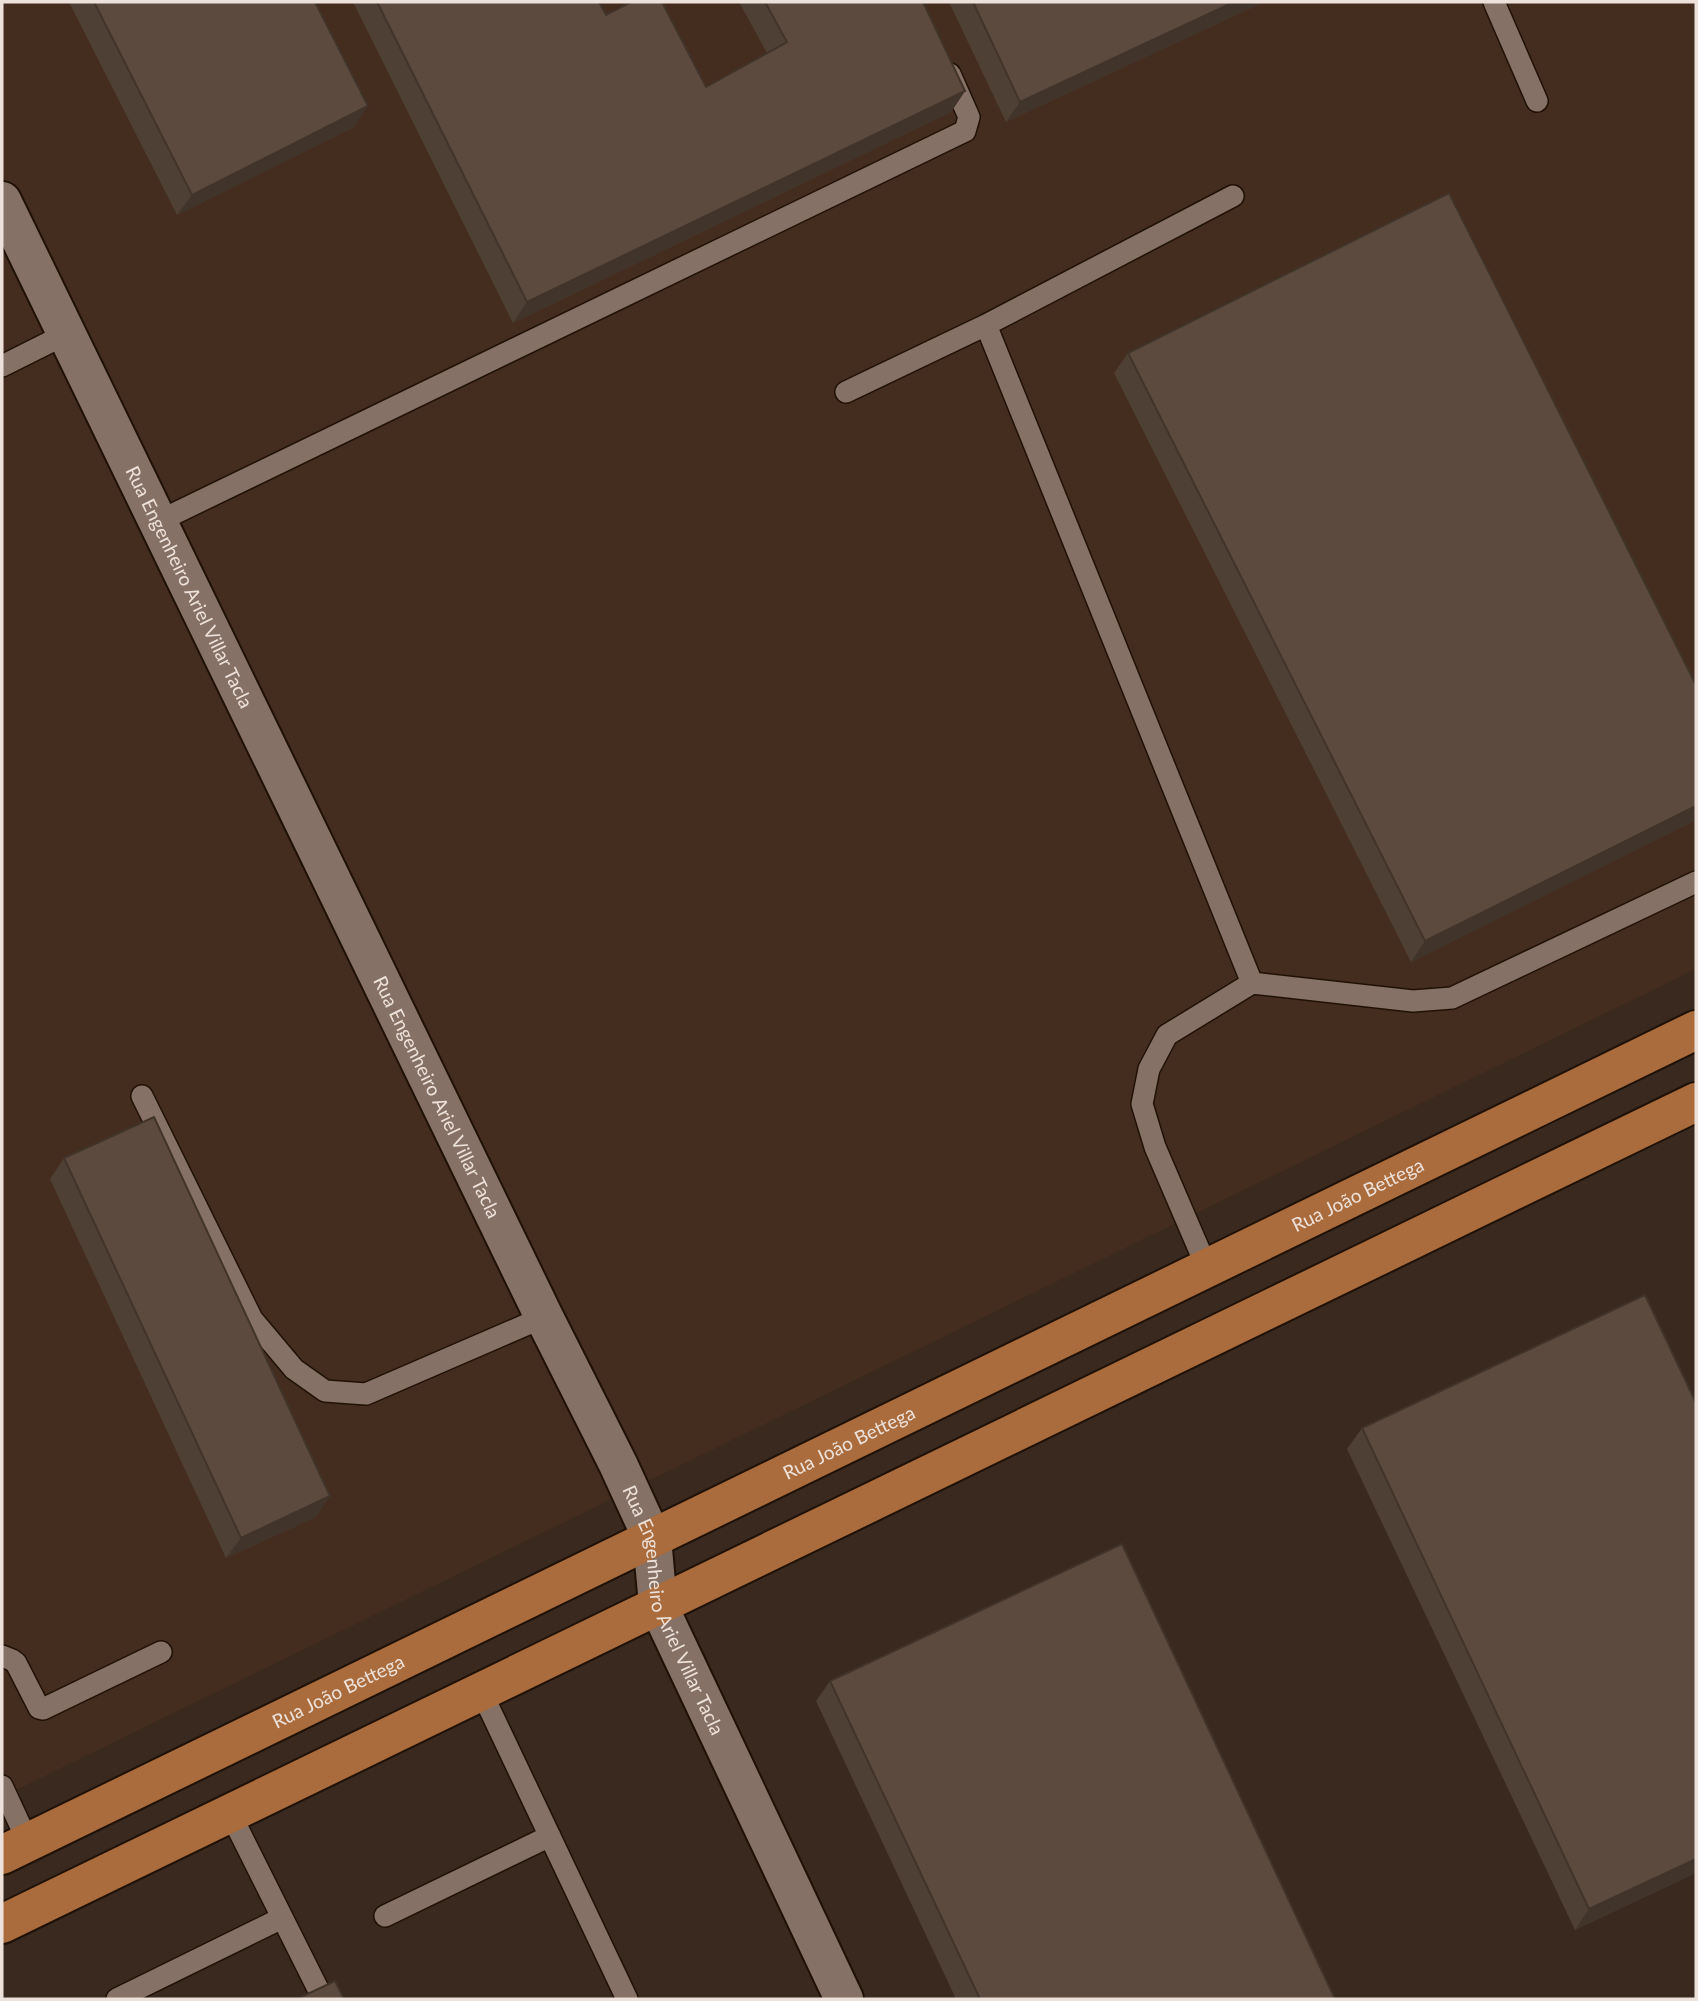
<svg xmlns="http://www.w3.org/2000/svg" width="1698" height="2001" viewBox="0 0 1698 2001" font-family="Lato,sans-serif">
<style>
.built{fill:#442d1f}
.lines{fill:none;stroke-linecap:round;stroke-linejoin:round}
.service-casing{stroke:#201107;stroke-width:24}
.minor-casing{stroke:#201107;stroke-width:42}
.primary-casing{stroke:#201107;stroke-width:42}
.service{stroke:#857165;stroke-width:21}
.minor{stroke:#857165;stroke-width:38}
.primary{stroke:#aa6c3d;stroke-width:38}
.wall{fill:#4f4035}
.shaded-wall{fill:#40342b}
.building{fill:#5c4a3e;stroke:#40342b;stroke-width:2}
.labels{text-anchor:middle;stroke-width:6;stroke-linejoin:round;paint-order:stroke}
.street-label{font-size:19px;fill:#ede2db;stroke:#1b130f}
</style>
<rect width="100%" height="100%" fill="#39291e"/>
<path class="built" d="M2 2H1696V969L2 1797Z"/>
<g class="lines">
<g class="service-casing">
<path id="service" d="M1494 2 1537 101
M986 325 1233 196
M2 366 66 334
M846 392 986 325 1252 983 1167 1035 1149 1069 1142 1104 1155 1147 1207 1268
M157 522 965 131 969 117 950 74
M1252 983 1413 1001 1452 998 1696 882
M142 1096 252 1319 294 1369 325 1391 366 1394 544 1317
M2 1656 12 1660 16 1663 39 1708 43 1709 161 1652
M481 1691 627 1999
M2 1786 28 1842
M230 1813 323 1999
M385 1916 550 1836
M117 1999 282 1918"/>
</g>
<g class="minor-casing">
<g id="minor">
<path id="s1" d="M2 201 544 1317 618 1464 652 1538 658 1605 844 1999"/>
</g>
</g>
<g class="primary-casing">
<g id="primary">
<path id="s2" d="M2 1855 1696 1030"/>
<path d="M2 1924 1696 1102"/>
</g>
</g>
<use href="#service" class="service"/>
<use href="#minor" class="minor"/>
<use href="#primary" class="primary"/>
</g>
<path class="wall" d="M69 2H315L354 127 177 215Z
M353 2H599L606 15 706 87 767 53 739 2H923L965 91 951 112 513 323Z
M949 2H1264L1006 122Z
M1128 353 1696 685V820L1411 962 1114 373Z
M64 1158 316 1517 226 1558 50 1179Z
M1696 1403V1873L1575 1930 1347 1449 1362 1428Z
M830 1681 1335 1999H956L816 1701Z"/>
<path class="shaded-wall" d="M1234 2H1264L1006 122 1020 102Z
M965 91 951 112 513 323 527 302Z
M368 106 354 127 177 215 192 195Z
M1696 806V820L1411 962 1425 941Z
M330 1496 316 1517 226 1558 241 1538Z
M1696 1859V1873L1575 1930 1589 1909Z"/>
<path class="building" d="M94 2H315L368 106 192 195Z
M377 2H599L606 15 631 2H662L706 87 787 42 765 2H923L965 91 527 302Z
M973 2H1234L1020 102Z
M1449 193 1696 685V806L1425 941 1128 353Z
M154 1117 330 1496 241 1538 64 1158Z
M1645 1295 1696 1403V1859L1589 1909 1362 1428Z
M1122 1544 1335 1999H980L830 1681Z
M335 1981 344 1999H297Z"/>
<g class="labels">
<g class="street-label">
<text dy="7" stroke="none"><textPath href="#s1" startOffset="429">Rua Engenheiro Ariel Villar Tacla</textPath></text>
<text dy="7" stroke="none"><textPath href="#s1" startOffset="996">Rua Engenheiro Ariel Villar Tacla</textPath></text>
<text dy="7" stroke="none"><textPath href="#s2" startOffset="1508">Rua João Bettega</textPath></text>
<text dy="7" stroke="none"><textPath href="#s2" startOffset="942">Rua João Bettega</textPath></text>
<text dy="7" stroke="none"><textPath href="#s1" startOffset="1563">Rua Engenheiro Ariel Villar Tacla</textPath></text>
<text dy="7" stroke="none"><textPath href="#s2" startOffset="374">Rua João Bettega</textPath></text>
</g>
</g>
<rect width="1698" height="2001" fill="none" stroke="#ede2db" stroke-width="7"/>
</svg>
